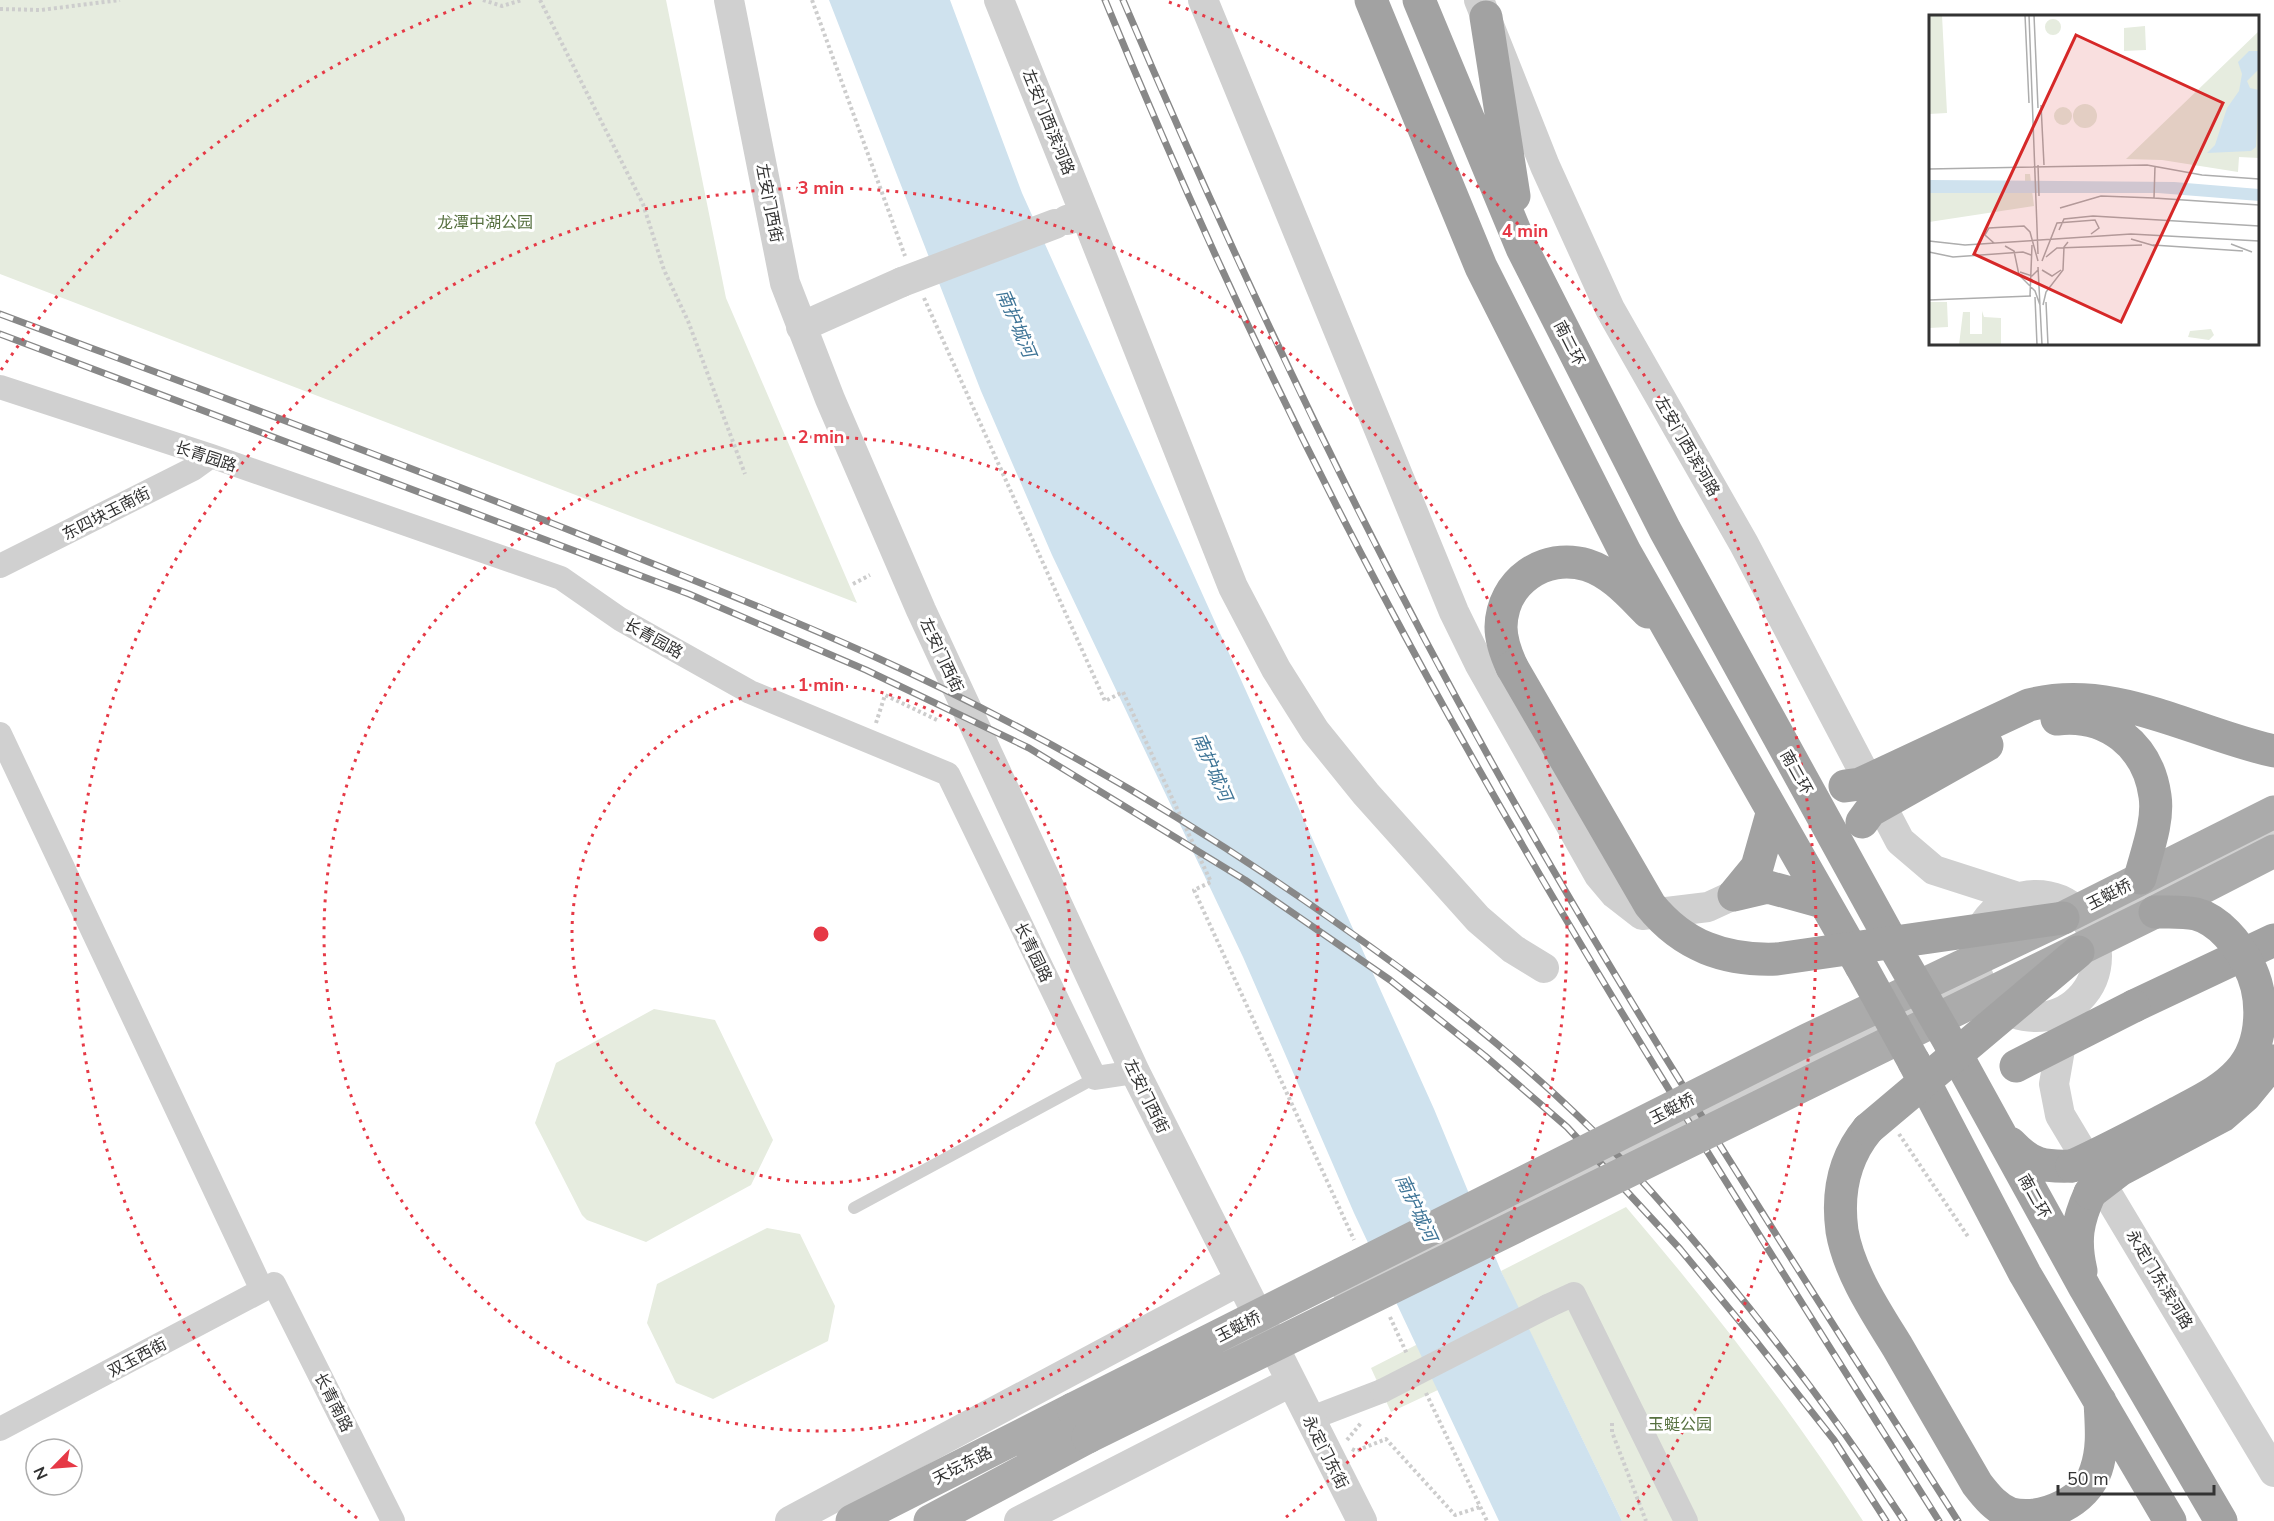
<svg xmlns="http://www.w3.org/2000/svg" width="2274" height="1521" viewBox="0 0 2274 1521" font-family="'Nunito Sans','Noto Sans SC',sans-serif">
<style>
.green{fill:#e6ecdf}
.water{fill:#cfe2ee}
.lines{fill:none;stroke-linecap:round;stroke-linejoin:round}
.path{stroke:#cdcdcd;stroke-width:4;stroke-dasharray:3 3;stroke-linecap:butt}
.service{stroke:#d0d0d0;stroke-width:12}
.minor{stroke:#d0d0d0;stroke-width:24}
.tertiary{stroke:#d0d0d0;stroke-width:30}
.primary{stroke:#ababab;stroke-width:33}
.trunk{stroke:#a2a2a2;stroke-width:33}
.rail-casing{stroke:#888;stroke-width:7}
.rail{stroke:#fff;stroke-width:4.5;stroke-dasharray:14;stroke-linecap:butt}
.minor-bridge{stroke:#d0d0d0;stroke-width:24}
.tertiary-bridge{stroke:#d0d0d0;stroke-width:30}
.primary-bridge{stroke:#ababab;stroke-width:33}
.trunk-bridge{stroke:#a2a2a2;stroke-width:33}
.ring{fill:none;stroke:#e63946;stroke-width:3;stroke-dasharray:3 6}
.labels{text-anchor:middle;stroke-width:6;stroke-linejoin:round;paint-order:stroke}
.street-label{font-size:16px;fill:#333;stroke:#fff}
.park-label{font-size:16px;fill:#56703f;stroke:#fff}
.water-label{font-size:18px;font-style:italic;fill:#3f7597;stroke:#fff}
.inset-road{fill:none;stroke:#adadad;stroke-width:1.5}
.view{fill:#d62828;fill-opacity:0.15;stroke:#d62828;stroke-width:3}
.inset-edge{fill:none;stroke:#333;stroke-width:3}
.centre{fill:#e63946;stroke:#fff;stroke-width:3}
.ring-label{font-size:18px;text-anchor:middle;font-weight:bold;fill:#e63946;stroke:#fff;stroke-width:6;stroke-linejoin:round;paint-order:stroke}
</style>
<rect width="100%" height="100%" fill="#fff"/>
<path class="green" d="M0 0H666L726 298 857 603 0 274Z
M654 1009 715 1020 773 1140 751 1185 646 1242 587 1220 582 1215 535 1123 556 1063Z
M1626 1207C1712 1307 1791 1410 1863 1521H1622L1536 1344 1391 1412 1371 1368 1512 1296 1501 1271Z
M767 1228 800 1234 835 1306 828 1341 713 1399 676 1383 647 1323 657 1284Z"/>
<path class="water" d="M829 0H950L1022 193 1434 1109 1501 1271 1622 1521H1499L1354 1213 1243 957 1052 555 981 391Z"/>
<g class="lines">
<path class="path" d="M483 0 502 6 522 0
M540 0 643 204 664 270 688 321 745 474
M812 0 905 256
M0 9 41 10 120 0
M924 298 1105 701 1123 692 1211 882 1194 890 1354 1240
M853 584 870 575
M876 723 885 695 937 720
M1899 1134 1969 1238
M1390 1317 1407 1354
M1426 1393 1487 1521
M1612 1423V1432L1646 1521
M1347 1440 1361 1423
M1352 1449 1356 1451 1386 1439 1455 1515 1480 1507"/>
<path class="service" d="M854 1208 1095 1078"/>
<path class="minor" d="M0 387 211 456 561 578 620 619 750 692 948 774 1095 1078 1135 1072
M0 566 193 469 211 456
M0 734 262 1290
M1548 1306 1574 1294 1686 1521
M1309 1419 1382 1391
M0 1429 274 1284 393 1521"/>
<path class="tertiary" d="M729 0 785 283 830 399 921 610 1135 1072 1362 1521
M999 0 1085 214 1067 220
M1203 0 1454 612 1479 663 1599 875 1615 894 1642 915 1708 907 1734 895
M1479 0 1545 166 1610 309 1744 544 1900 841 1934 870 2018 897
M1085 214 1233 587 1276 669 1315 731 1366 794 1478 919 1513 949 1544 968
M801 327 902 282
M1975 956a61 61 0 1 1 122 0a61 61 0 1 1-122 0Z
M2076 910 2103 917 2274 834
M2067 1009 2054 1084 2060 1115 2274 1472
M1504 1213 1961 987 1975 962
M790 1521 1239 1281
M1019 1521 1291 1382"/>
<path class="primary" d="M2155 912 2274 851
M852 1521 1073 1409
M930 1521 1088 1437"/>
<path class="trunk" d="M1371 0 1481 267 1625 552 1861 966
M1419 0 1522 248 1665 530 1894 946
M1486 17 1514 196
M1512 667C1506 654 1501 641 1501 627 1502 582 1544 552 1587 565 1612 573 1630 594 1648 612
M1734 895 1768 887 1823 902
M1734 895 1757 867 1772 814
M2134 1006 2274 940
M1950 1043 2085 1288 2221 1521
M1914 1062 2025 1274 2170 1521
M1868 1129C1844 1158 1837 1194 1842 1231 1849 1272 1876 1312 1897 1346 1924 1392 1950 1438 1977 1484 1987 1497 1996 1508 2011 1514 2045 1521 2086 1501 2096 1470 2104 1447 2101 1424 2100 1401
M2010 1143C2031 1165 2043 1167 2072 1166
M2081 1271C2074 1240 2077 1222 2090 1193"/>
<g class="rail-casing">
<path id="rail" d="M1105 0C1188 202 1279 400 1382 593 1551 912 1747 1215 1939 1521
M1123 0C1242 279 1371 552 1522 816 1659 1056 1810 1287 1958 1521
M0 314C195 387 391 459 584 536 681 575 778 613 873 656 1035 729 1189 819 1334 921 1419 980 1503 1044 1578 1116 1626 1161 1669 1211 1711 1261 1780 1344 1845 1430 1904 1521
M0 334 689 594 866 670 1029 748 1245 880 1390 980 1485 1056 1567 1127 1680 1249 1755 1340 1834 1440 1886 1521"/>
</g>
<use href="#rail" class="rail"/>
<path class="minor-bridge" d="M1382 1391 1548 1306"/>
<path class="tertiary-bridge" d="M902 282 1055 224
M1347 1290 1504 1213"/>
<path class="primary-bridge" d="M1073 1409 1807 1040 2063 918 2274 812
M1088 1437 2155 912"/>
<path class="trunk-bridge" d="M1512 667 1650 905C1683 946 1725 961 1777 959L2063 918
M2057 719C2107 713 2148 745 2155 796 2159 822 2146 854 2140 878
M1845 786 1860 784 2029 705C2114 683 2192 733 2274 751
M1862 822 1870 811 1987 745
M1894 946 1950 1043
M1861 966 1914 1062
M2016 1066 2134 1006
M1868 1129 2078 952
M2072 1166C2107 1150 2141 1132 2175 1114 2197 1102 2222 1091 2239 1072 2265 1044 2265 995 2248 964 2238 944 2219 920 2196 914 2184 911 2168 912 2155 912
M2090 1193 2120 1170 2222 1116 2245 1096 2274 1061"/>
</g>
<g class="ring">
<circle cx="821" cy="934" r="249"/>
<circle cx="821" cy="934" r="497"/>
<path d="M357 1518A746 746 0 1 1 1285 1518"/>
<path d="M1 370A995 995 0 0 1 473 2M1169 2A995 995 0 0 1 1626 1519"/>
</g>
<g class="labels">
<g class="street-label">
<text transform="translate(1049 122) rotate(68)" y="6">左安门西滨河路</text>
<text transform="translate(770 203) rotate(79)" y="6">左安门西街</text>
<text transform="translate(1570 343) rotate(63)" y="6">南二环</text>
<text transform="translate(1688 446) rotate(60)" y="6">左安门西滨河路</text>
<text transform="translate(206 456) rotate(18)" y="6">长青园路</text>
<text transform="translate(106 513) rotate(-27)" y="6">东四块玉南街</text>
<text transform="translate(654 638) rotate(29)" y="6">长青园路</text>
<text transform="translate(942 655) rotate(65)" y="6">左安门西街</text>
<text transform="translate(1797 772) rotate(61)" y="6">南二环</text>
<text transform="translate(2109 894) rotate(-27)" y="6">玉蜓桥</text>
<text transform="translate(1034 952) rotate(64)" y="6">长青园路</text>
<text transform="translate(1147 1096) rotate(64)" y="6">左安门西街</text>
<text transform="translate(1672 1108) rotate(-27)" y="6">玉蜓桥</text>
<text transform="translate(2035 1196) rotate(61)" y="6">南二环</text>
<text transform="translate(2160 1279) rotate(59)" y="6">永定门东滨河路</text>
<text transform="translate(1238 1326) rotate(-27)" y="6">玉蜓桥</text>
<text transform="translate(137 1357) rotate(-28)" y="6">双玉西街</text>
<text transform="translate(334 1402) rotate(63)" y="6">长青南路</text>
<text transform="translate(1326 1452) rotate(63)" y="6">永定门东街</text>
<text transform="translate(962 1465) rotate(-27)" y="6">天坛东路</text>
</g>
<g class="park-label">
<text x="485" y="228">龙潭中湖公园</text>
<text x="1680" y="1430">玉蜓公园</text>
</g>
<g class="water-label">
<text transform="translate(1016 323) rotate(67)" y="6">南护城河</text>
<text transform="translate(1212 767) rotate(66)" y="6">南护城河</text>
<text transform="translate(1416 1208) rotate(65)" y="6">南护城河</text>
</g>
</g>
<g transform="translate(1929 15)">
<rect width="330" height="330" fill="#fff"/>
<path d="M0 0H13L18 98 0 99ZM116 12a8 8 0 1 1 16 0a8 8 0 1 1-16 0ZM216 11 217 35 195 36V13ZM330 16V143L310 142 309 157 233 145 197 144ZM144 101a12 12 0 1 1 24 0a12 12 0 1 1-24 0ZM125 101a9 9 0 1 1 18 0a9 9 0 1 1-18 0ZM96 159H101L105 191 0 207V178L96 175ZM0 287H18L19 312 0 313ZM53 296 55 302 72 303V330H30L34 297H41V319H53ZM282 314 285 320 280 325 259 322 261 316Z" fill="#e6ecdf"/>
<path d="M320 36H330V54L318 66 321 73 330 75 327 132 322 136 278 138 286 130 298 93 310 76 313 59 309 47ZM0 165 245 167 330 174V186L229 178H0Z" fill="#cfe2ee"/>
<path class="inset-road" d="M96 0 100 88M100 0 109 239M105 0 109 93M112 90 115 150M109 150 110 181M226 151 225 183 330 190M0 154 218 150 273 160 330 164M131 193 172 181 225 183M130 215 135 204 164 201 330 211M202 224 226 231M0 226 36 230 202 219 330 226M65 228 56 220 60 213 95 211 101 217 109 246M302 229 323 237M224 230 314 236M76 231 85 236 90 260 106 276 111 290M0 237 24 242 94 237 102 240M117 242 128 233 213 230M113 246 128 208 166 205 170 213 162 219M109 252 113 330M113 255 123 261 132 255M91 257 103 261 109 255M101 281 103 230M106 282 108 330M0 285 102 281M117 287 119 330M114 290 117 277 134 255 135 232 139 227"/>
<path class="view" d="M147 20 294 88 192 307 45 239Z"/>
<rect width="330" height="330" class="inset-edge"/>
</g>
<circle cx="821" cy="934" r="9" class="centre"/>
<g class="ring-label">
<text x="821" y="194">3 min</text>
<text x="1525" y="237">4 min</text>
<text x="821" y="443">2 min</text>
<text x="821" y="691">1 min</text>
</g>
<g transform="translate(54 1467) rotate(245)"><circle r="28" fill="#ffffff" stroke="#adadad" stroke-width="1.5"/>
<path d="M0-4.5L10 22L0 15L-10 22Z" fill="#e63946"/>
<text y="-9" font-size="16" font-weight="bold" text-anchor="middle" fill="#333333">N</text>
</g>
<path d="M2058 1485v9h156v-9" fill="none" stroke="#333333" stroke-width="3"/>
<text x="2067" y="1485" font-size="18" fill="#333333" stroke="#ffffff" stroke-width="4.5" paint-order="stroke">50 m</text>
</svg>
